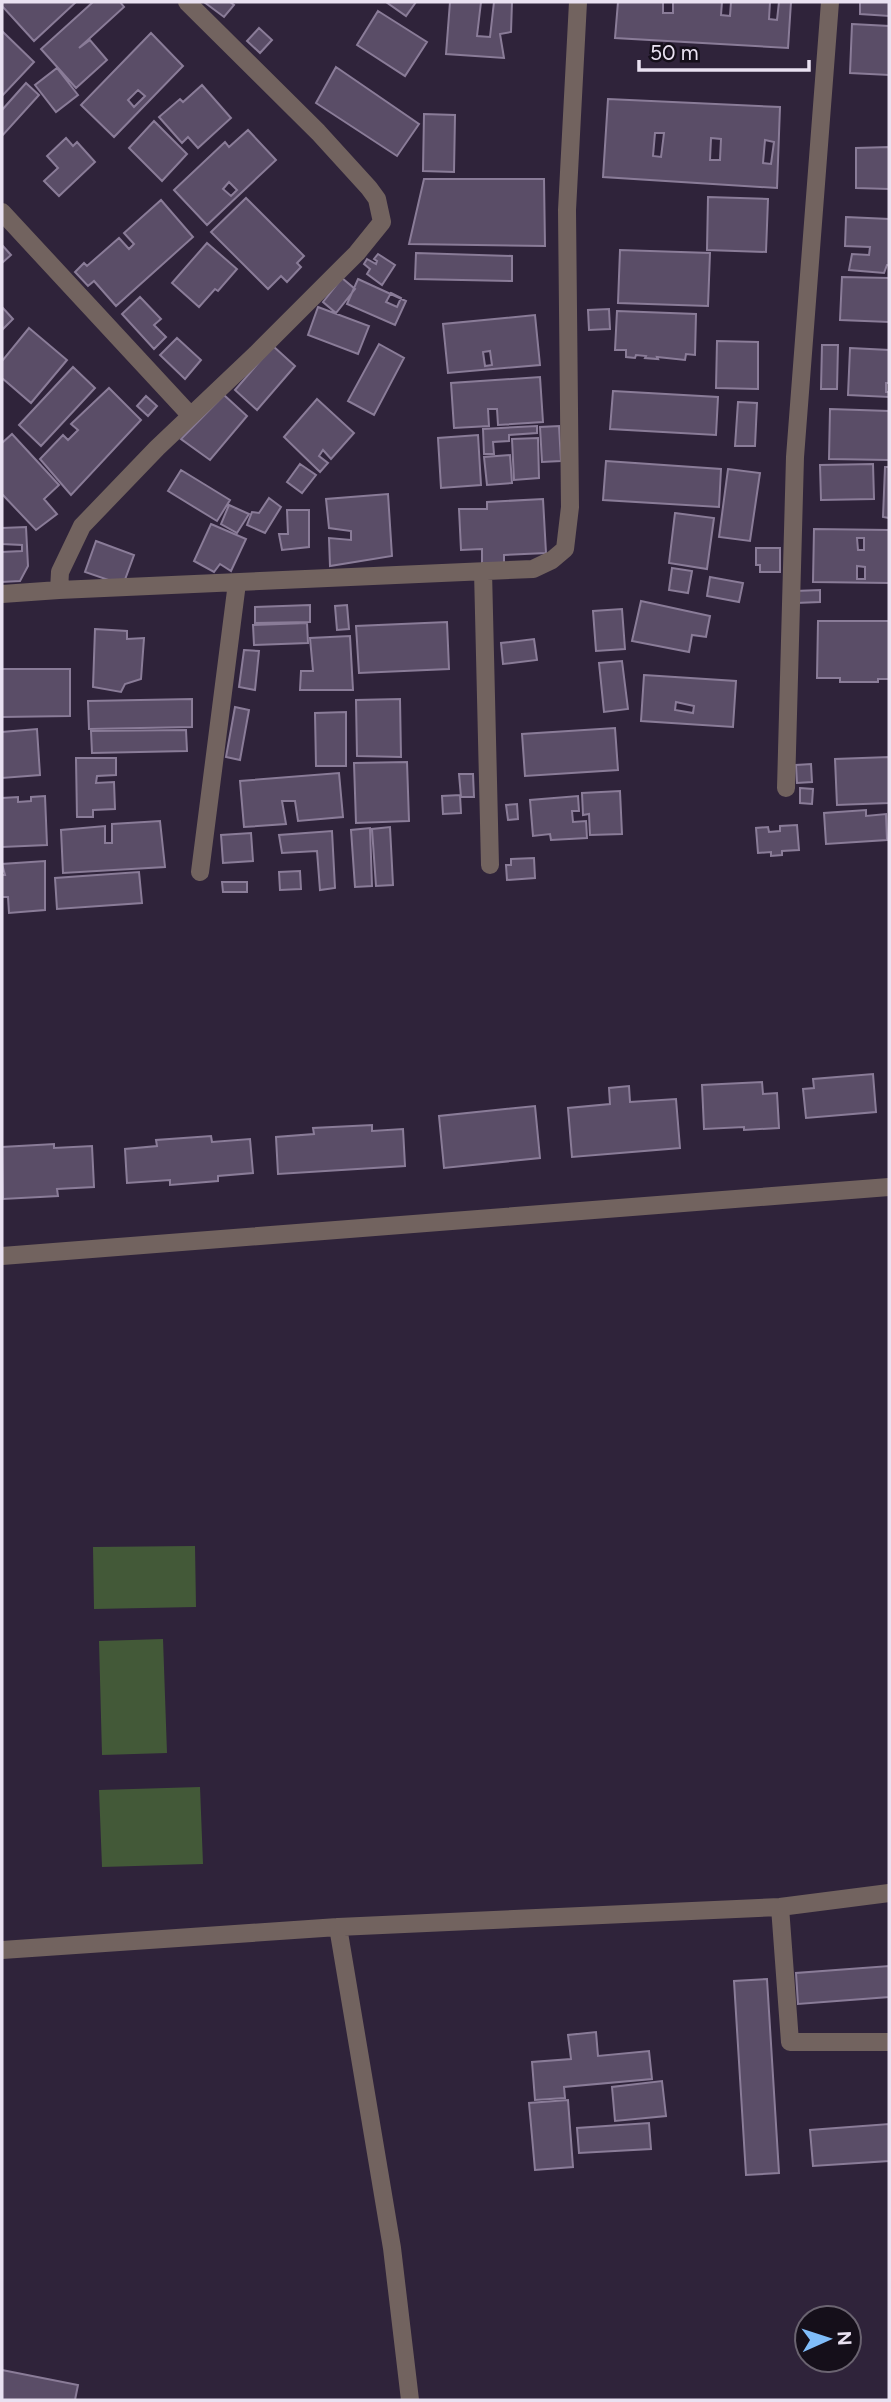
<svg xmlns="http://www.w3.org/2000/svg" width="891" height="2402" viewBox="0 0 891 2402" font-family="Figtree,sans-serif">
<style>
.green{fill:#435938}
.building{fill:#5a4d67;stroke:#8a7c98;stroke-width:2;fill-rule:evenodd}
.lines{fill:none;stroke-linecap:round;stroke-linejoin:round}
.minor{stroke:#72635f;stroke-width:18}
</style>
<rect width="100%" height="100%" fill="#2f233a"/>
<path class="green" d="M195 1546 196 1607 94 1609 93 1547Z
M163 1639 167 1753 102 1755 99 1641Z
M200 1787 203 1864 102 1867 99 1790Z"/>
<path class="building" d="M3 2H76L34 41 2 6Z
M93 2H120L124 7 79 48 90 40 107 60 76 88 41 49Z
M204 2H230L234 5 224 17Z
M386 2H416L406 16Z
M450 2H481L477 36 490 37 494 2H512L511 32 500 34 504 58 446 54Z
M618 2H663V13H673V2H722L721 15 730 16 731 2H770L769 19 777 20 779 2H791L788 48 615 38Z
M860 2H889V16L860 14Z
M378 11 427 42 405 76 357 45Z
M852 24 889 26V75L850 73Z
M259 28 272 40 260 53 247 41Z
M2 31 34 62 2 96Z
M151 33 183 66 114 137 81 105ZM138 90 145 96 134 107 128 100Z
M336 67 419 124 397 156 316 103Z
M57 68 78 95 56 112 35 85Z
M26 83 39 95 2 136V110Z
M202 85 231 118 198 148 188 137 182 143 159 117 180 99 183 102Z
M608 99 780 107 777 188 603 177ZM655 133H664L661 157 653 156ZM711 138 721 139 720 160H710ZM765 140 774 142 771 164 763 163Z
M424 114 455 115 454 172 423 171Z
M154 121 187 154 162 181 129 148Z
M248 130 276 160 207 225 174 190 225 142 229 147ZM229 182 237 190 231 196 223 189Z
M66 138 73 146 77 142 95 162 59 196 44 181 58 168 47 156Z
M889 147V189L856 188V148Z
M424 179H544L545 246 409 244Z
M708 197 768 199 766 252 707 250Z
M246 198 304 256 297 263 301 267 287 282 281 276 268 289 211 232Z
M161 200 193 237 116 306 94 281 88 286 75 272 84 263 87 266 119 238 129 249 134 244 124 233Z
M846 217 889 219V265H887L884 273 849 270 852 254 869 255 870 247 845 246Z
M207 243 237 269 218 291 215 289 199 307 172 283Z
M2 245 11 255 2 263Z
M620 250 710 253 708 306 618 303Z
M416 253 512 256V281L415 279Z
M378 254 395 265 382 285 367 274 370 269 364 264 367 259 376 264 377 261 374 259Z
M842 277 889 278V322L840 320Z
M342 278 355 289 336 313 323 302Z
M358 279 406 301 395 325 347 304Z
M391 293 401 298 397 307 386 302Z
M140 297 161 319 154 325 166 337 154 349 122 314Z
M2 307 13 319 2 330Z
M318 307 369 326 358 354 308 335Z
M609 309 610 329 589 330 588 310Z
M617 311 696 314 695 355 686 354 685 360 657 357 658 359 645 358 646 356 636 355 635 358 626 357V350H615Z
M535 315 540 365 448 373 443 324ZM490 351 492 365 485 366 483 352Z
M29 328 67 360 31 403 2 378V361Z
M177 338 201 360 185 379 160 355Z
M717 341 758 342V389L716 388Z
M379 344 404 358 374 415 348 401Z
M822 345H838L837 389H821Z
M273 346 295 366 257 410 235 390Z
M850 348 889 350V383H886V392H889V397L848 395Z
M73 367 95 388 41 446 19 425Z
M540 377 543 422 498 425 497 409H488L489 426 454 428 451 383Z
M109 388 141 420 71 495 40 459 63 435 68 440 78 430 71 424Z
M613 391 718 397 716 435 610 429Z
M224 395 247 416 210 460 181 439Z
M146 396 157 406 148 416 137 406Z
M317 399 354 433 331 459 323 450 319 456 328 463 320 472 284 437Z
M738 402 757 403 755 446H735Z
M830 409 889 411V460L829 459Z
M537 426V433L509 435V441L493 442 494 454H484L483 429Z
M559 426 561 461 542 462 540 427Z
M12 434 59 485 44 499 57 514 36 530 2 494V443Z
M478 435 481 485 441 488 438 438Z
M538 438 539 478 514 480 512 439Z
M510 455 512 483 487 485 484 457Z
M606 461 721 469 719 507 603 500Z
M300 464 316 475 302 493 287 482Z
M873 464 874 499 821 500 820 465Z
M885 467H889V518L883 517Z
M728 469 760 473 750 541 719 537Z
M181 470 230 500 217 521 168 491Z
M388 494 392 556 330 566 329 538 351 540V531L329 528 326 499Z
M269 498 281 507 265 533 247 525 252 512 259 513Z
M543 499 546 553 504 555V563L482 564V549L461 550 459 509H487V502Z
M229 505 249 514 237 533 221 524Z
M287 510H309V547L282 550 279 534H288Z
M675 513 714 518 707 569 669 563Z
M211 524 246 539 231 571 220 564 214 572 194 561Z
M26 527 28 566 20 581 2 582V552L22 551V545L2 544V528Z
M814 529 889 530V583L813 582ZM857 538H864V550H858ZM857 566 865 567V579H857Z
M96 541 134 555 123 585 85 572Z
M756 548H780V572H760V565H756Z
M672 568 692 571 688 593 669 590Z
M710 577 743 583 739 602 707 596Z
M820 590V602L796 603 795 591Z
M641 601 710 616 706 637 692 635 689 652 632 641Z
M310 605V622L255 623V607Z
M347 605 349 629 337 630 335 606Z
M622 609 625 649 596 651 593 611Z
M818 621H889V679H878V682H840V678H817Z
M447 622 449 669 359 673 356 626Z
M307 623 308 643 254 645 253 625Z
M95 629 127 631V639L144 638 141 679 125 684 121 692 93 687Z
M350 636 353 690H300L301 671H313L310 638Z
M534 639 537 660 503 664 501 643Z
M244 650 259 651 255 690 239 687Z
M622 661 628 709 604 712 599 663Z
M2 669H70V716L2 717Z
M644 675 736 681 733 727 641 721ZM676 702 694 706 693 713 675 710Z
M192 699V727L89 729 88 701Z
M400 699 401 757 357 756 356 700Z
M235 707 249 710 240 760 226 757Z
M346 712V766H316L315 713Z
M615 728 618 770 525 776 522 734Z
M37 729 40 775 2 778V732Z
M186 730 187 751 92 753 91 731Z
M889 757V803L837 805 835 759Z
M76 758H116V775L97 776 96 783 114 782 115 809 93 810V817H77Z
M407 762 409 821 356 823 354 763Z
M811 764 812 782 797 783 796 765Z
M339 773 343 817 298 821 295 801H282L286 824 244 827 240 781Z
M459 774H473L474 797H461Z
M800 788 813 789 812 804 800 803Z
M620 791 622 834 590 835 589 814 583 815 582 793Z
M460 795 461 813 443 814 442 796Z
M45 796 47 845 2 847V798L18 797V802L31 801V797Z
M578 796 579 811H572L573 822 586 821 587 838 551 840 550 834 533 836 530 800Z
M517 804 518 819 508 820 506 805Z
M866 810V816L886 814 887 840 826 844 824 813Z
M160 821 165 867 63 873 61 830 105 826V843H112V824Z
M797 825 799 850 782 851V855L771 856V852L758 853 756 828 768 827 769 832 780 831V826Z
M390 827 393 885 376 886 372 829Z
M370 828 372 886 355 887 351 830Z
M332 831 335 888 320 890 317 851 282 853 279 835Z
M251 833 253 861 223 863 221 835Z
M534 858 535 878 507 880 506 865H511V859Z
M45 861V910L9 913 8 897H2V875H5L2 864Z
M300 871 301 889 280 890 279 872Z
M139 872 142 903 57 909 55 878Z
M222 882H247V892H223Z
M873 1074 876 1112 806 1118 803 1089 814 1088 813 1079Z
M762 1082 763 1094 777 1093 779 1128 744 1130V1127L704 1129 702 1085Z
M629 1086 630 1102 676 1099 680 1148 572 1157 568 1108 610 1104 609 1088Z
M535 1106 540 1158 444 1168 439 1116Z
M372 1125V1131L403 1129 405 1166 278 1174 276 1137 314 1134 313 1128Z
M211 1136 212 1142 250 1139 253 1173 218 1176V1181L170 1185V1180L127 1183 125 1149 157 1146 156 1140Z
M54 1144V1148L92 1146 94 1187 57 1189 58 1196 3 1199 2 1147Z
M889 1966V1997L798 2004 796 1973Z
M767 1979 779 2173 746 2175 734 1981Z
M596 2032 598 2056 649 2051 652 2079 564 2087 565 2098 535 2100 532 2062 571 2059 568 2035Z
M662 2081 666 2116 615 2121 612 2087Z
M568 2100 573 2167 535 2170 529 2103Z
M649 2123 651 2149 579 2153 577 2128Z
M889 2124V2161L813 2166 810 2130Z
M2 2370 78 2385 75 2400H2Z"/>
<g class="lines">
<path class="minor" d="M2 212 191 416
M483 571 490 865
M59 590 60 572 82 526 157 448 256 354 357 253 382 222 377 199 369 188 318 132 187 2
M2 594 59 590 533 569 552 560 565 549 570 507 567 210 578 2
M786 788 795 457 830 2
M200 872 237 583
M2 1256 889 1187
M780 1907 790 2042H889
M338 1927 392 2248 410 2400
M2 1950 338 1927 780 1907 889 1893"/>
</g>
<rect width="891" height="2402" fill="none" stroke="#e9e1f1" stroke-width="7"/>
<g transform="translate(828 2339) rotate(87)"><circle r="33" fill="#150f1a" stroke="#6a6370" stroke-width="2"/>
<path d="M0-5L12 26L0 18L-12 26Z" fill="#80bdfa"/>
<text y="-10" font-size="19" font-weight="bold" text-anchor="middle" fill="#e9e1f1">N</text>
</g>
<path d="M639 60v10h170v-10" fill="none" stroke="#e9e1f1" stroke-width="3.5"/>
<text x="650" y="60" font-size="21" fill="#e9e1f1" stroke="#150f1a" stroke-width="5" paint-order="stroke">50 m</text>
</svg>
